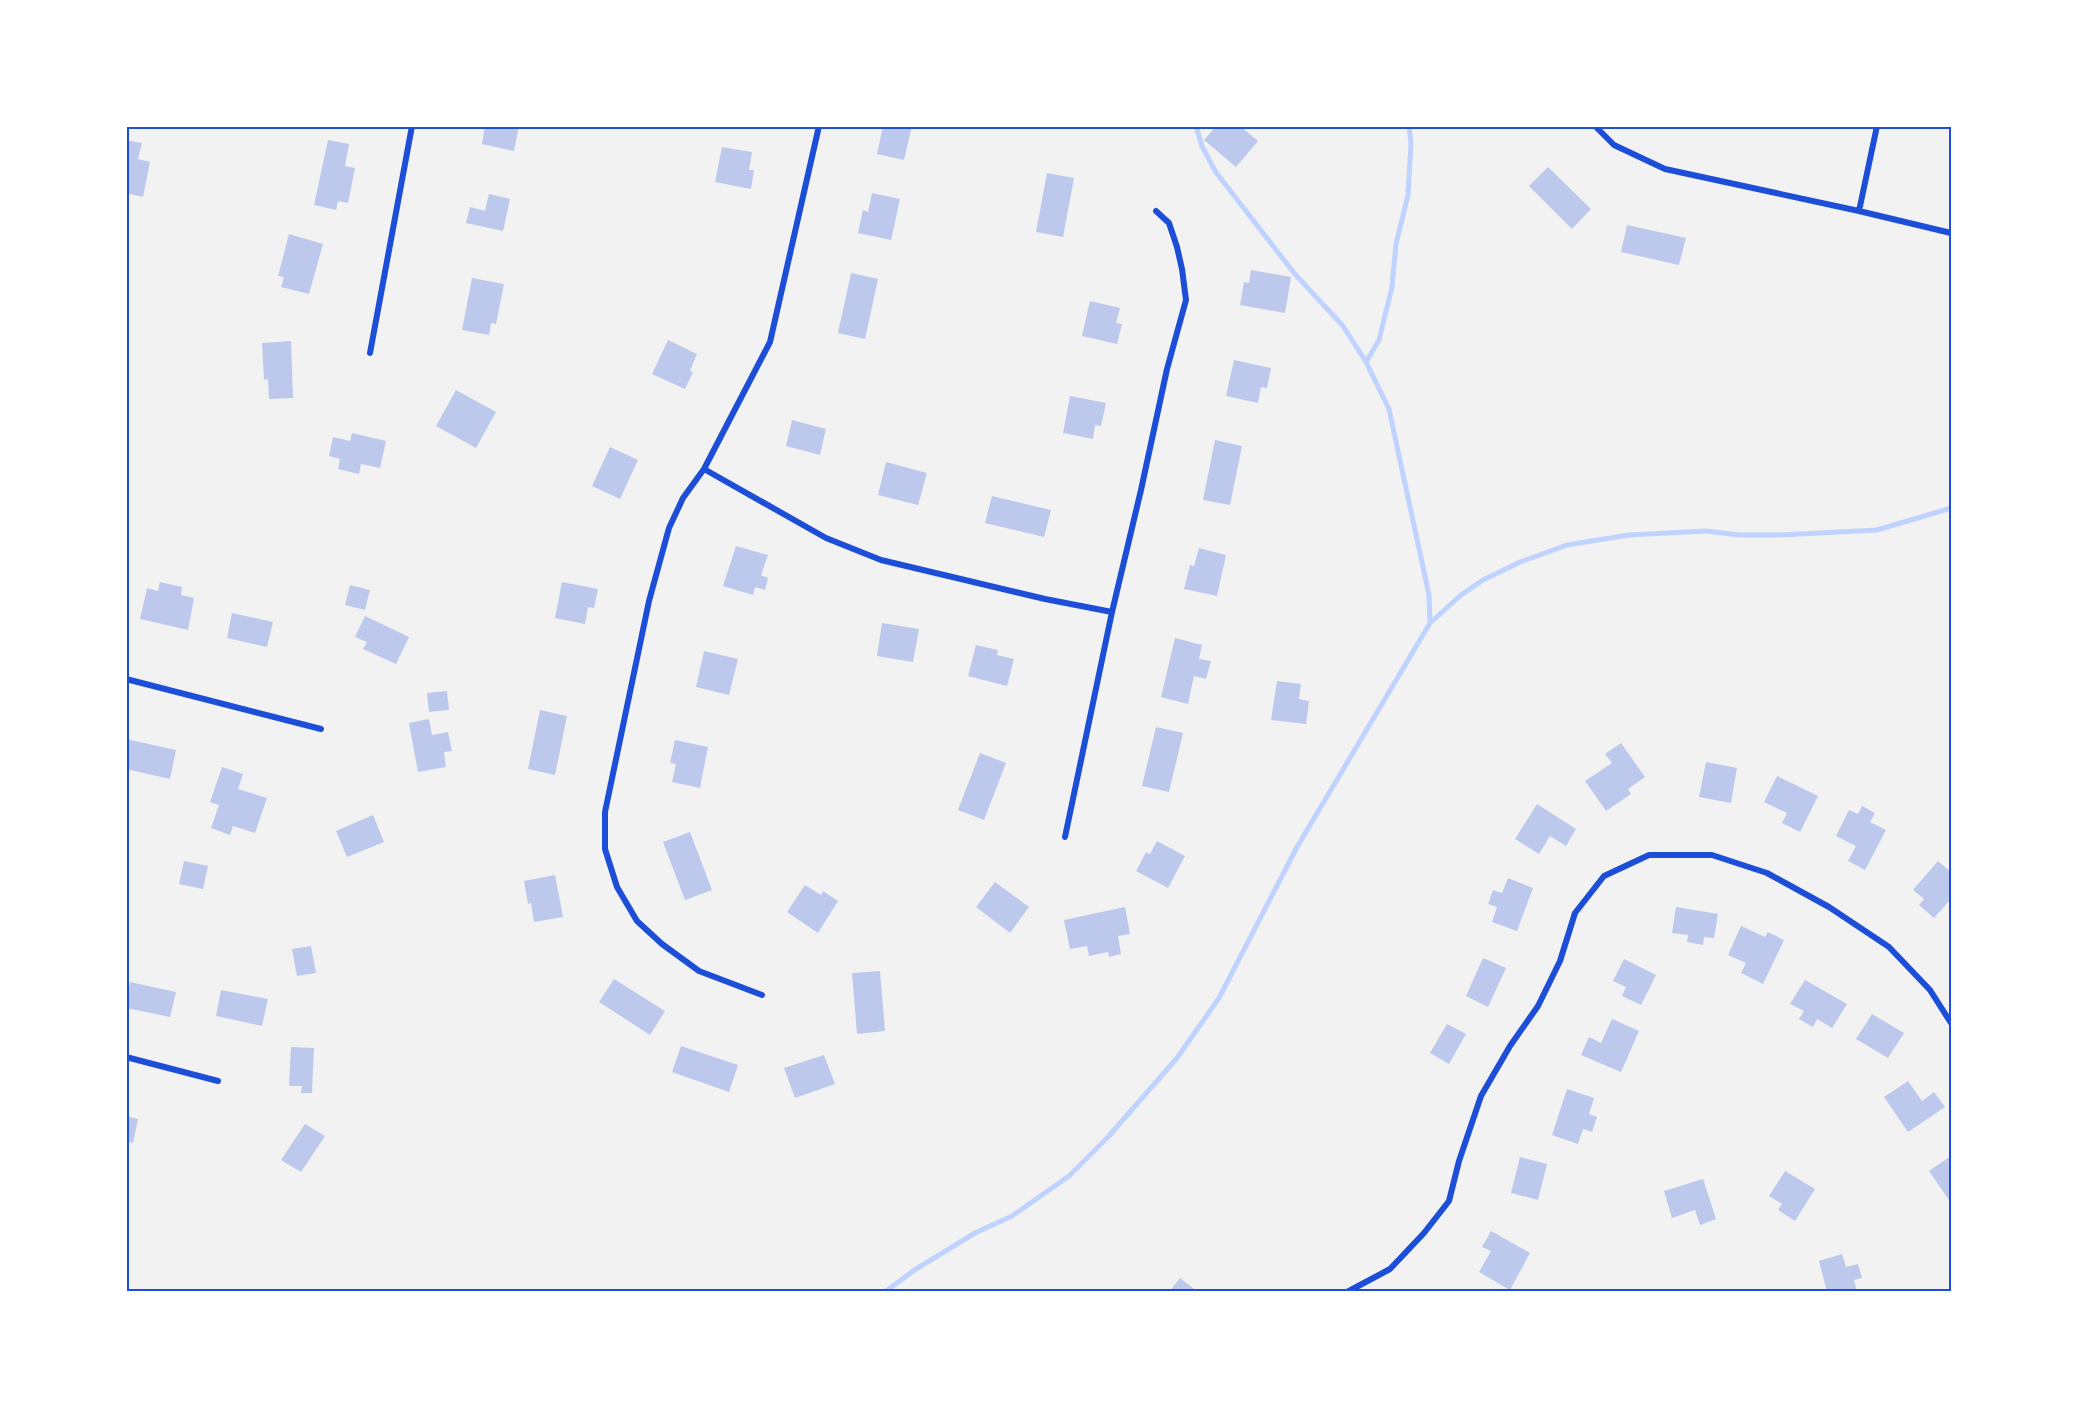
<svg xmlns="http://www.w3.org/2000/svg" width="2077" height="1418" viewBox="0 0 2077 1418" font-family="'Times New Roman',serif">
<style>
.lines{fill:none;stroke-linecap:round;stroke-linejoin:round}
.stream{stroke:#bfd3fe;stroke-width:5}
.building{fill:#bdc9ec}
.minor{stroke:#1d4ed8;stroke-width:6}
.neatline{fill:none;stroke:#1d4ed8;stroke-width:2}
</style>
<rect width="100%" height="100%" fill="#f2f2f2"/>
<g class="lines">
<path class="stream" d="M1196 126 1202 146 1215 171 1294 273 1343 326 1366 362 1389 409 1429 595 1430 623
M1366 362 1379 340 1392 287 1396 244 1408 195 1411 143 1409 126
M885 1292 913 1271 975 1233 1012 1216 1069 1176 1108 1137 1177 1058 1219 998 1297 847 1430 623 1461 595 1483 580 1520 562 1567 545 1629 535 1706 531 1739 535H1780L1877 530 1951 508"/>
</g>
<path class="building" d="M485 126H519L514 151 482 144Z
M883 126H912L904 160 877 154Z
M1216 126H1240L1258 141 1236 167 1204 140Z
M126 140 142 143 138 159 150 162 143 197 126 193Z
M328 140 349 144 345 166 355 168 348 203 338 201 336 210 314 205Z
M722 147 752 152 749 170H754L751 189 715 182Z
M1548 167 1591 209 1572 229 1529 186Z
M1047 173 1074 178 1063 237 1036 232Z
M872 193 900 199 891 240 858 233 863 210 868 212Z
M489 194 510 199 503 231 466 223 470 207 485 211Z
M1627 225 1686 238 1679 265 1621 252Z
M289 234 323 244 309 294 281 287 284 277 278 276Z
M1251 270 1291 277 1285 313 1240 305 1244 282 1249 283Z
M851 273 878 279 865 339 838 333Z
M472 278 504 284 496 324 491 323 489 335 462 330Z
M1090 301 1120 308 1116 323 1122 324 1117 344 1082 336Z
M668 340 697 354 690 371 693 372 685 389 652 374Z
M291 341 293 398 269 399 268 379 264 380 262 343Z
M1234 360 1271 368 1267 388 1261 387 1258 403 1226 396Z
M456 390 496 412 476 448 436 426Z
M1070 396 1106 403 1101 426 1095 425 1093 439 1063 433Z
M792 420 826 429 820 455 786 446Z
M352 433 386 441 380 468 361 464 359 474 338 469 340 459 329 456 333 437 350 441Z
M1215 440 1242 446 1230 505 1203 500Z
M610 447 638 460 620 499 592 486Z
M886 462 927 473 918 505 878 495Z
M992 496 1051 510 1044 537 985 523Z
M736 546 768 555 761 575 768 578 765 590 755 587 753 595 723 586Z
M1199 548 1226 555 1217 596 1184 589 1190 565 1194 566Z
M160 582 182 587 181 595 194 598 188 630 140 619 147 588 158 591Z
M562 582 598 589 594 608 588 607 585 624 555 618Z
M350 585 370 590 365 610 345 605Z
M232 613 273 622 267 647 227 638Z
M365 616 409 637 396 664 363 649 367 642 355 637Z
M882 623 919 629 913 662 877 656Z
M1175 638 1202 645 1199 659 1211 661 1206 679 1194 676 1188 704 1161 697Z
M976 645 998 650 997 655 1014 659 1007 686 968 676Z
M704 651 738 659 729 695 696 687Z
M1277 681 1301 684 1299 699 1309 701 1306 724 1271 720Z
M447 691 449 710 429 712 427 693Z
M540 710 567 716 555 775 528 769Z
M429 719 432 735 448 732 452 751 444 752 446 767 418 772 409 723Z
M1156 727 1183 733 1169 792 1142 786Z
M126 739 176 750 170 779 126 769Z
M675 740 708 747 700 788 672 782 676 764 670 763Z
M1621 743 1645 777 1628 789 1631 794 1606 811 1585 781 1612 763 1605 754Z
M980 753 1006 763 984 820 958 810Z
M1706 762 1737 768 1731 803 1699 797Z
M222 767 243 774 238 789 267 798 255 833 233 826 230 835 211 828 219 805 210 802Z
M1777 776 1818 796 1800 832 1782 823 1787 813 1764 802Z
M1537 804 1576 829 1566 846 1550 836 1539 854 1515 839Z
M1862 806 1875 813 1870 822 1886 830 1865 870 1848 861 1856 846 1836 836 1849 810 1858 814Z
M373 815 384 842 347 857 336 831Z
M690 832 712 890 685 900 663 842Z
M1157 841 1185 856 1168 888 1136 871 1146 852 1150 854Z
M184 861 208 866 203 889 179 884Z
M1938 861 1951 872V899L1934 918 1919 905 1924 899 1913 890Z
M555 875 563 917 534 922 531 903 528 904 524 881Z
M1508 878 1533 888 1517 931 1492 922 1497 907 1488 904 1493 890 1502 893Z
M995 882 1029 907 1010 933 976 907Z
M805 885 821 895 823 891 838 901 818 933 787 912Z
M1125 907 1130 934 1118 936 1121 954 1109 957 1108 952 1089 956 1087 946 1070 949 1064 920Z
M1676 907 1718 914 1714 938 1704 937 1703 945 1687 942 1688 935 1672 933Z
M1741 926 1765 937 1768 932 1784 940 1763 984 1741 973 1746 963 1728 955Z
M311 946 316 973 297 976 292 949Z
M1483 958 1506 968 1488 1007 1466 996Z
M1624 959 1656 975 1641 1005 1622 996 1626 987 1613 981Z
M880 971 885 1031 857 1034 852 973Z
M614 979 665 1011 650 1035 599 1002Z
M1805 980 1847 1004 1832 1028 1817 1019 1813 1027 1799 1019 1804 1011 1790 1004Z
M130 982 176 992 170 1017 126 1008Z
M221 990 268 999 262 1026 216 1016Z
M1872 1014 1904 1033 1888 1058 1856 1039Z
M1612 1019 1639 1031 1621 1072 1581 1055 1589 1037 1601 1043Z
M1447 1024 1466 1034 1449 1064 1430 1053Z
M681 1046 738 1065 729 1092 672 1072Z
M291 1047 314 1048 312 1093H301L302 1086H289Z
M824 1055 835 1084 795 1098 784 1068Z
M1908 1081 1922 1101 1934 1092 1945 1107 1908 1132 1884 1097Z
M1567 1089 1594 1098 1589 1114 1597 1117 1592 1132 1583 1129 1578 1144 1552 1135Z
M126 1116 138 1119 133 1143 126 1141Z
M305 1124 325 1136 301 1172 281 1160Z
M1951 1156V1203L1929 1171Z
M1520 1157 1547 1164 1538 1200 1511 1193Z
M1785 1171 1815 1189 1795 1221 1778 1210 1782 1204 1769 1196Z
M1703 1179 1716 1219 1700 1225 1695 1210 1672 1218 1664 1191Z
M1491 1231 1530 1253 1510 1290 1479 1272 1491 1251 1482 1247Z
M1842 1254 1846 1267 1858 1264 1862 1278 1854 1280 1857 1292H1827L1819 1261Z
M1180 1278 1198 1292H1169Z"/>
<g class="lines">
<path class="minor" d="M1595 126 1614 145 1665 169 1859 211
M1877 126 1859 211 1951 233
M370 353 412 126
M704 469 826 538 881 560 1045 599 1112 612
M126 679 321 729
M1065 837 1112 612 1141 490 1167 369 1186 300 1182 269 1177 247 1169 223 1156 211
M762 995 699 971 662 944 637 921 617 887 605 849V812L649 601 669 528 683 498 704 469 770 342 819 126
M126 1057 218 1081
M1347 1292 1390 1269 1424 1233 1449 1201 1459 1161 1481 1096 1510 1046 1538 1006 1560 961 1575 913 1604 876 1649 855H1712L1767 873 1829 907 1889 947 1930 990 1951 1023"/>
</g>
<rect width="2077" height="1418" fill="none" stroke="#ffffff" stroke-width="255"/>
<rect x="128" y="128" width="1822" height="1162" class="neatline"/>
</svg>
